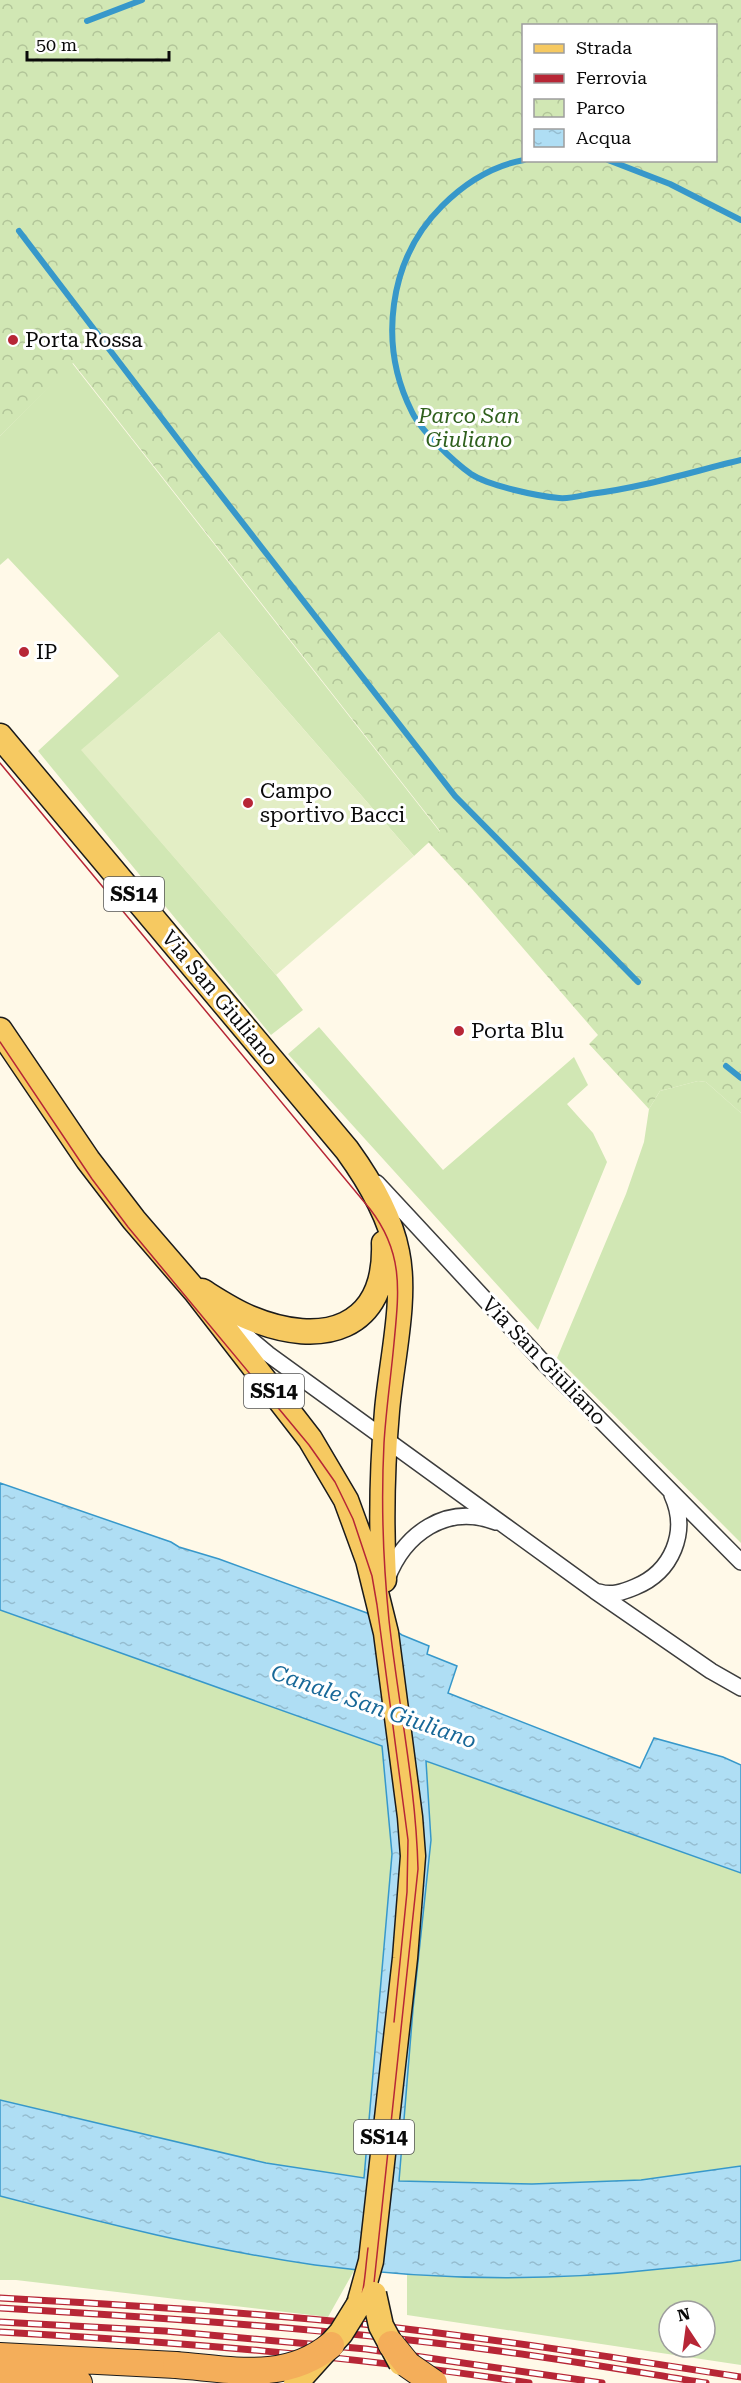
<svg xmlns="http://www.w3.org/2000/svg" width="741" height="2383" viewBox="0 0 741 2383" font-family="'Roboto Serif',serif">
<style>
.grass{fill:#d1e7b4;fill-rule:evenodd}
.park{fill:url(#park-crowns);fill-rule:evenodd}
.pitch{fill:#e3eec5}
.water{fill:url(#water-ripples);stroke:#3798ca;stroke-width:1.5}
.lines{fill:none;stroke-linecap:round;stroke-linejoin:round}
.stream{stroke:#3798ca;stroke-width:6}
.minor-casing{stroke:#3d3d3d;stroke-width:18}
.primary-casing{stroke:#1b1b1b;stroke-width:27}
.trunk-casing{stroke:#1b1b1b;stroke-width:28}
.minor{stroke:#fff;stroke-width:15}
.primary{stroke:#f6c961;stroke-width:24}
.trunk{stroke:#f4ae5a;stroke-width:26}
.tram{stroke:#b72636;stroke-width:1.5}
.rail-casing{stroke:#b72636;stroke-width:7}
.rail{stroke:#fff;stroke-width:4.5;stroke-dasharray:14;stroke-linecap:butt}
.primary-bridge-casing{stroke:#1b1b1b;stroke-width:27;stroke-linecap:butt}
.trunk-bridge-casing{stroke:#1b1b1b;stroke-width:28;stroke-linecap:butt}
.primary-bridge{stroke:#f6c961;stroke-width:24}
.trunk-bridge{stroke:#f4ae5a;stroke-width:26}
.poi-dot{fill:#b72636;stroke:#fff;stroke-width:2}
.labels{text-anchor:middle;stroke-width:6;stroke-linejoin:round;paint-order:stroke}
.shield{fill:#fff;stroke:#545454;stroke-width:1.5}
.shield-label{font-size:20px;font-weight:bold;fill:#0a0a0a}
.poi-label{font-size:21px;fill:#0a0a0a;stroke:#fff;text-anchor:start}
.park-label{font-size:21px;font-style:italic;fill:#2f601d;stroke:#fff}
.street-label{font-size:21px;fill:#0a0a0a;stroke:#fff}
.water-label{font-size:22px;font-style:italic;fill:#186898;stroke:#fff}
</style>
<defs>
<pattern id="park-crowns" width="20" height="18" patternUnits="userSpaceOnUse" patternTransform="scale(1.5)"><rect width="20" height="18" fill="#d1e7b4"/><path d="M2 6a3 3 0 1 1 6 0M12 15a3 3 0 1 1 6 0" fill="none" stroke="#b2c599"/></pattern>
<pattern id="water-ripples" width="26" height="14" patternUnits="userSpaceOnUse" patternTransform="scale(1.5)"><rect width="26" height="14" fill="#afdef4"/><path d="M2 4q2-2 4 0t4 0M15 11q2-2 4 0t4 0" fill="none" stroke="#95bdd0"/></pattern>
</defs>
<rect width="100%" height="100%" fill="#fff9e8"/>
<path class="grass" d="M72 363 440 832 414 856 219 632 82 750 276 975 303 1010 271 1035 38 751 119 676 8 558 0 565V436Z
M319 1027 443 1170 574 1057 588 1085 567 1104 593 1133 607 1162 538 1330 288 1054Z
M698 1081 706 1082 741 1113V1543L557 1358 626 1194 644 1142 649 1109 660 1091Z
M0 1610 383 1746 392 1854 364 2178 266 2163 0 2100Z
M426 1761 741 1873V2166L641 2180 532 2184 399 2181 413 2009 431 1840Z
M0 2196 291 2261 355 2269 328 2317 16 2280H0Z
M741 2260V2365L407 2315V2274L460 2277ZM669 2311H705V2347H669Z"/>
<path class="park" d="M0 0H741V1113L706 1082 698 1081 660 1091 649 1109 589 1044 598 1035 472 889 428 842 440 831 73 363 0 436ZM524 26H716V160H524Z"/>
<path class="pitch" d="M219 632 414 856 276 975 81 750Z"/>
<path class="water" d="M0 1483 171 1542 179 1547 219 1559 367 1613 402 1635 429 1646 427 1654 457 1666 448 1693 640 1768 654 1738 723 1757 741 1765V1873L426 1761 431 1840 413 2009 399 2181 532 2184 641 2180 741 2166V2260C714 2265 687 2266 660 2269 546 2282 429 2280 315 2265 209 2250 104 2223 0 2196V2100L266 2163 364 2178 392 1854 382 1746 0 1610Z"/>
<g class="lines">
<path class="stream" d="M87 21 142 0
M524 160C491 166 465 183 442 206 388 260 378 345 412 412 421 431 454 462 471 474 489 486 537 496 559 498 569 499 580 496 590 494 641 488 691 472 741 460
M608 160 670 184 741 220
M19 231 196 463 455 796 638 982
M726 1066 741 1078"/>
<g class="minor-casing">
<path id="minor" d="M377 1183 543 1362 741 1562
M230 1322 268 1354 595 1591 711 1671 741 1688
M387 1579C404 1534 446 1503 496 1522
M599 1592C612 1596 623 1592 635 1587 672 1572 689 1532 672 1495"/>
</g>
<g class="primary-casing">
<path id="primary" d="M0 736 347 1150C368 1179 390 1216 397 1252 407 1299 391 1363 387 1411 382 1468 381 1523 384 1580
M0 1030 88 1160 134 1220 196 1292 310 1439 346 1500 368 1560 386 1633 410 1817 413 1856 405 1958 371 2261 359 2304
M202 1291C218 1301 233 1311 250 1318 322 1348 387 1330 384 1243"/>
</g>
<g class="trunk-casing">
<path id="trunk" d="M0 2356 176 2365
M0 2378 79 2383"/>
</g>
<use href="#minor" class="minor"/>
<use href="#primary" class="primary"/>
<use href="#trunk" class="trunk"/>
<path class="tram" d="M0 763 370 1209C404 1253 399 1291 394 1343 391 1376 386 1410 384 1443 381 1502 383 1561 389 1620 398 1703 416 1785 418 1869L374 2283C379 2331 396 2360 438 2383
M0 1042 92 1179 128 1227 309 1445 335 1482 353 1519 372 1576 377 1605 408 1840 407 1892 394 2022
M300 2383C319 2361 343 2340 356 2313 365 2294 365 2270 368 2248"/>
<g class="rail-casing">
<path id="rail" d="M0 2298C124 2305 248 2312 372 2325 495 2339 618 2358 741 2377
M0 2308C167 2318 333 2329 499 2351 568 2360 637 2372 706 2383
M0 2322 165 2331 366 2349 602 2383
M0 2332C177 2342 354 2356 529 2383"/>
</g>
<use href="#rail" class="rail"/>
<g class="primary-bridge-casing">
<path id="primary-bridge" d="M374 2294 381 2326 401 2363
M296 2383 341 2333 359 2304"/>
</g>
<g class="trunk-bridge-casing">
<path id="trunk-bridge" d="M391 2344 408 2365 434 2383
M176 2365C230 2369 285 2383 331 2345"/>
</g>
<use href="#primary-bridge" class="primary-bridge"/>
<use href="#trunk-bridge" class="trunk-bridge"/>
</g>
<g class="poi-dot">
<circle cx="13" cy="340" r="6"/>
<circle cx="24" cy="652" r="6"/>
<circle cx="248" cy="803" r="6"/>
<circle cx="459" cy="1031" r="6"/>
</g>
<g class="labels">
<g class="shield">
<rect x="104" y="877" width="60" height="34" rx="4.5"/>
<rect x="244" y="1374" width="60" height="34" rx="4.5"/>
<rect x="354" y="2120" width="60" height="34" rx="4.5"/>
</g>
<g class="shield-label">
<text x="134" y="901">SS14</text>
<text x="274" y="1398">SS14</text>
<text x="384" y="2144">SS14</text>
</g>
<g class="poi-label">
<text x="25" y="347">Porta Rossa</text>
<text x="36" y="659">IP</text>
<text x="260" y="798">Campo<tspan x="260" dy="24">sportivo Bacci</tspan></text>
<text x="471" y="1038">Porta Blu</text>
</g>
<g class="park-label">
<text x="469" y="423">Parco San<tspan x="469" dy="24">Giuliano</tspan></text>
</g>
<g class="street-label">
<text transform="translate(220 998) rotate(50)" y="7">Via San Giuliano</text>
<text transform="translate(544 1361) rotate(46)" y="7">Via San Giuliano</text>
</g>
<g class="water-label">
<text transform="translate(374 1706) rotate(19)" y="8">Canale San Giuliano</text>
</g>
</g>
<rect x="522" y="24" width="195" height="138" fill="#ffffff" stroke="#9d9d9d" stroke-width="1.5"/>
<rect x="534" y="44" width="30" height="9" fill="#f6c961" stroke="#9d9d9d" stroke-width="1.5"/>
<text x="576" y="54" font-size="18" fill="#0a0a0a">Strada</text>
<rect x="534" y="74" width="30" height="9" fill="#b72636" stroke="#9d9d9d" stroke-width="1.5"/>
<text x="576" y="84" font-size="18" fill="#0a0a0a">Ferrovia</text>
<rect x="534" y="99" width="30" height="18" fill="url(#park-crowns)" stroke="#9d9d9d" stroke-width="1.5"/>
<text x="576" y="114" font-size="18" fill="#0a0a0a">Parco</text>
<rect x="534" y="129" width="30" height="18" fill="url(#water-ripples)" stroke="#9d9d9d" stroke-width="1.5"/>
<text x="576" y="144" font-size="18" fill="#0a0a0a">Acqua</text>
<g transform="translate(687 2329) rotate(347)"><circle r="28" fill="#ffffff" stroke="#9d9d9d" stroke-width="1.5"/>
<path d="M0-4.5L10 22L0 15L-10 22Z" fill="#b72636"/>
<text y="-9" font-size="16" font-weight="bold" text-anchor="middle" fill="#0a0a0a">N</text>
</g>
<path d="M27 51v9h142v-9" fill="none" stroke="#0a0a0a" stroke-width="3"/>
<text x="36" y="51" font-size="18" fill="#0a0a0a" stroke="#ffffff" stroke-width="4.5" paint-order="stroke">50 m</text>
</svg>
